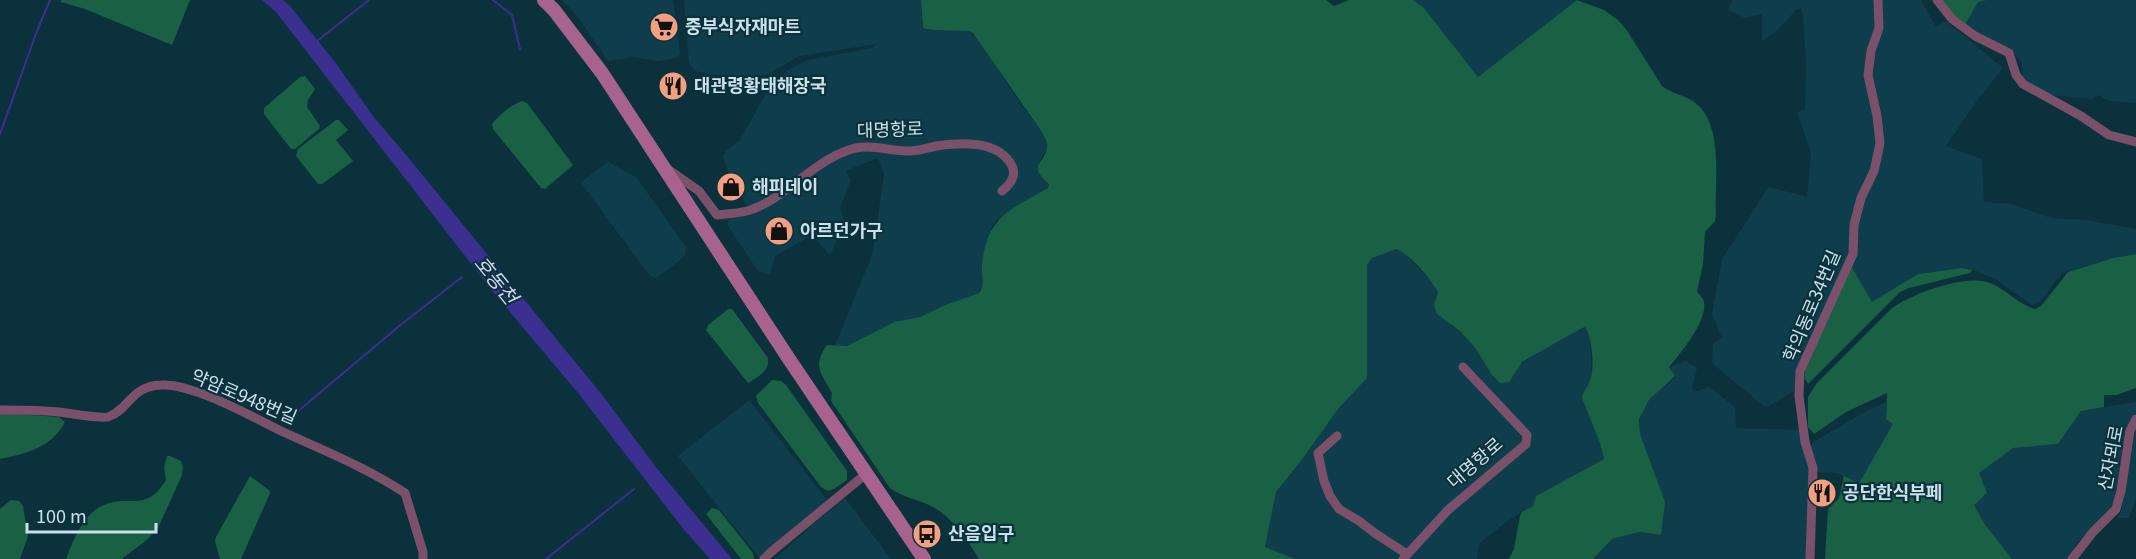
<svg xmlns="http://www.w3.org/2000/svg" width="2136" height="559" viewBox="0 0 2136 559" font-family="Georgia,'Noto Sans KR',serif">
<style>
.built{fill:#0e3e4c}
.green{fill:#196044}
.water{fill:#3b2f90}
.lines{fill:none;stroke-linecap:round;stroke-linejoin:round}
.stream{stroke:#3b2f90;stroke-width:2}
.street{stroke:#7b506b;stroke-width:9}
.secondary{stroke:#a7638e;stroke-width:14}
.labels{text-anchor:middle;stroke-width:4.5;stroke-linejoin:round;paint-order:stroke}
.poi-label{font-size:18px;font-weight:bold;fill:#c9e2eb;stroke:#0b313c;text-anchor:start}
.street-label{font-size:18px;fill:#c9e2eb;stroke:#0b313c}
.water-label{font-size:20px;font-style:italic;fill:#d4d6f1;stroke:#0b313c}
</style>
<rect width="100%" height="100%" fill="#0b313c"/>
<path class="built" d="M562 0H673L680 54 676 58 658 61 633 57 608 61 575 13Z
M684 0H921L923 28 933 30 968 31 978 38 1009 87 1045 137 1047 149 1039 162 1042 178 1049 184 1048 188 997 220 992 227 983 256 982 285 979 293 920 317 894 322 852 344 842 347 835 346 873 253 884 174 878 158 845 171 851 180 840 208 845 220 841 233 830 255 812 235 775 256 770 275 758 271 728 226V222L730 219 752 214 729 174 723 156 726 151 740 140 772 83 788 70 808 60 872 48 877 44 799 56 769 74 761 76H726L698 72 692 68 689 62Z
M1413 0H1577L1478 78 1423 7Z
M1732 0H1921L1936 27 1946 21 2003 68 1978 99 1946 146 1982 159 1984 202 2012 204 2051 218 2086 220 2136 229V254L2113 258 2062 273 2040 302 2032 305 1997 280 1974 270 1962 268 1918 274 1872 303 1849 264 1797 372 1794 391 1766 408 1712 363 1713 344 1722 337 1712 314 1722 259 1769 187 1807 197 1811 153 1797 112 1805 110 1806 60 1803 15 1801 8 1796 10 1778 30 1762 41V14L1745 18 1728 10Z
M1987 0H2136V103L2110 101 2099 95 2092 99 2052 95 2023 79 2022 62 2010 49 1976 34 1965 25 1978 2Z
M608 162 636 177 686 247 685 255 680 260 656 278 650 276 582 184 584 180Z
M1392 249 1400 250 1407 256 1432 282 1438 292 1451 326 1461 332 1476 349 1496 380 1561 338 1580 329 1585 327 1587 329 1590 340 1592 377 1582 398 1600 443 1604 459 1537 496 1533 506 1509 520 1482 541 1479 545 1477 559H1295L1265 547 1276 492 1301 461 1338 409 1367 378V265L1372 258Z
M1686 361 1697 368 1692 388 1694 392 1709 387 1735 407 1736 428 1800 430 1809 466 1807 559H1593L1612 539 1639 532 1661 535 1647 456 1640 434 1639 418 1649 400 1675 377 1669 367Z
M750 401 827 500 760 559 678 456 745 403Z
M1886 402V418L1894 424 1858 484 1837 473 1817 472 1811 446 1815 441 1868 410Z
M2136 402V413L2129 423 2126 435 2114 503 2111 508 2076 544 2068 559H2012L1984 523 1973 504 1987 493 1978 473 2013 448 2058 444 2081 411Z
M2136 427V499L2129 518H2118L2121 512Z
M845 498 891 559H775L817 521Z"/>
<path class="green" d="M61 0H190L172 45 85 9 61 2Z
M921 0H1326L1334 6 1349 0H1413L1423 7 1478 77 1577 0 1604 10 1618 20 1626 29 1662 86C1673 95 1688 95 1698 105 1724 130 1714 183 1716 216L1715 221 1705 232 1703 264 1697 292C1699 294 1701 296 1703 299 1711 317 1680 354 1669 367L1675 376 1649 400 1639 419 1640 434 1665 502 1661 535 1639 532 1612 539 1593 559H1509L1514 549 1520 516 1522 512 1533 506 1536 496 1604 459 1600 443 1582 398C1583 391 1588 387 1590 380 1595 369 1592 336 1585 327L1580 329 1522 362 1509 382 1500 383 1492 375 1476 349 1461 332 1437 314 1434 305 1438 292C1429 277 1412 256 1396 249L1372 258 1367 265V378L1338 409 1301 461 1276 492 1265 547 1295 559H979C966 538 952 516 929 505 916 499 902 497 890 488L831 401 832 393C821 373 812 366 827 345L847 346 894 322 920 317 943 306 979 293C985 285 981 275 982 265 987 216 1010 210 1048 188L1049 184C1025 163 1047 164 1047 146 1047 139 1042 133 1039 128L973 33 968 31 933 30 923 28Z
M1941 0H1987L1978 2 1965 25 1952 15Z
M305 76 315 89 308 100 307 107 320 126 319 129 295 149H291L264 114V108L300 77Z
M522 101 527 103 573 165 545 189 541 188 493 129 492 124C500 114 511 105 522 101Z
M336 120H339L348 130 336 140 353 161 322 184H318L296 156 298 149Z
M2136 254V388L2117 395H2104V407L2081 411 2058 444 2013 448 1979 473 1987 493 1974 505 1984 523 2012 559H1825L1828 509 1839 498 1844 476 1859 483 1893 424 1886 419 1887 393 1846 412 1814 434 1808 427V397L1816 384 1892 308C1911 294 1967 273 1990 283 2006 289 2019 305 2035 309L2041 306 2068 272 2113 258Z
M1851 266 1872 302 1918 274 1962 268 1972 270 1970 273 1909 288 1900 292 1808 384 1805 379V371L1814 345Z
M728 309H732L768 358C770 371 758 377 748 383L706 330 708 325Z
M772 380 781 381 786 385 847 471V480L834 489 828 491 821 487 758 403 756 396Z
M0 413 59 417 65 422C52 447 26 454 0 459Z
M167 456H170L181 461 183 467 182 475 158 528 148 539 122 559H66C74 540 82 514 104 505 131 494 146 513 166 480L164 467Z
M250 476 269 490 270 493 241 559H220L215 541 216 537Z
M11 500 19 501 23 506 28 536 20 559H0V509Z
M712 508 719 510 753 553 754 559H741L706 514Z"/>
<path class="water" d="M262 0H283L290 6 335 62 373 116 407 156 603 396 655 466 732 559H710L685 531 578 393 489 287 276 12Z"/>
<g class="lines">
<path class="stream" d="M493 0 512 15 520 49
M317 41 369 0
M0 134 37 31 50 0
M284 423 398 327 462 277
M546 559 634 489"/>
<path class="street" d="M1937 0 1952 19 1975 36 2009 53 2016 75 2023 84 2081 116 2109 135 2136 142
M666 168 699 191 717 215C729 213 742 214 753 209 787 196 811 164 846 151 868 142 887 151 909 151 918 151 927 148 936 146 956 143 985 141 1002 154 1018 167 1017 179 1002 191
M0 410C20 410 39 410 59 412 70 413 100 419 108 417 129 410 131 386 161 385 192 383 251 416 279 430 322 450 366 467 405 493L423 552V559
M1337 436 1318 453 1324 481 1330 496 1339 509 1359 521 1376 534 1407 554
M764 559 771 552 866 474
M1403 559 1448 510 1526 444 1527 435 1463 367
M1810 559 1813 468 1805 442 1799 396 1800 371 1853 254 1854 225 1861 198 1874 171 1878 153 1880 143 1877 116 1868 75 1871 51 1879 28 1878 0
M2072 559 2093 532 2116 509 2121 491 2130 431 2136 419"/>
<path class="secondary" d="M544 0 554 10 602 73 789 359 924 559"/>
</g>
<defs>
<g id="supermarket-disc" transform="scale(1.5)"><circle r="9.5" fill="#f2a080" stroke="#0b313c"/><path d="M-6-5.5h2.5l.6 2H6L4.5 2H-2.5L-4.4-4H-6ZM-1.5 3.2a1.3 1.3 0 1 0 .1 0ZM3 3.2a1.3 1.3 0 1 0 .1 0Z" fill="#111"/></g>
<g id="restaurant-disc" transform="scale(1.5)"><circle r="9.5" fill="#f2a080" stroke="#0b313c"/><path d="M-5-6h1v4h1v-4h1v4h1v-4h1v5L-1.5 .5V6h-2V.5L-5-1ZM5-6V6H3V1.5H1.5Q1.5-4 5-6Z" fill="#111"/></g>
<g id="shop-disc" transform="scale(1.5)"><circle r="9.5" fill="#f2a080" stroke="#0b313c"/><path d="M-5-2.5h2.3a2.7 3.5 0 0 1 5.4 0H5L5.5 6h-11ZM-1.5-2.5h3a1.5 2.3 0 0 0-3 0Z" fill="#111"/></g>
<g id="bus-disc" transform="scale(1.5)"><circle r="9.5" fill="#f2a080" stroke="#0b313c"/><path d="M-5-6H5V4H4V6H2V4H-2V6H-4V4H-5ZM-3.5-4V0h7V-4ZM-3.5 1.2v1.5H-2V1.2ZM2 1.2v1.5H3.5V1.2Z" fill="#111"/></g>
</defs>
<g fill-rule="evenodd">
<use href="#supermarket-disc" x="664" y="27"/>
<use href="#restaurant-disc" x="673" y="86"/>
<use href="#shop-disc" x="731" y="187"/>
<use href="#shop-disc" x="779" y="231"/>
<use href="#restaurant-disc" x="1822" y="493"/>
<use href="#bus-disc" x="927" y="534"/>
</g>
<g class="labels">
<g class="poi-label">
<text x="685" y="33">중부식자재마트</text>
<text x="694" y="92">대관령황태해장국</text>
<text x="752" y="193">해피데이</text>
<text x="800" y="237">아르던가구</text>
<text x="1843" y="499">공단한식부페</text>
<text x="948" y="540">산음입구</text>
</g>
<g class="street-label">
<text transform="translate(890 130) rotate(-2)" y="6">대명항로</text>
<text transform="translate(1812 306) rotate(-67)" y="6">학의동로34번길</text>
<text transform="translate(244 397) rotate(23)" y="6">약암로948번길</text>
<text transform="translate(2111 458) rotate(-79)" y="6">산자뫼로</text>
<text transform="translate(1475 463) rotate(-41)" y="6">대명항로</text>
</g>
<g class="water-label">
<text transform="translate(496 280) rotate(51)" y="7">호동천</text>
</g>
</g>
<path d="M27 523v9h129v-9" fill="none" stroke="#c9e2eb" stroke-width="3"/>
<text x="36" y="523" font-size="18" fill="#c9e2eb" stroke="#0b313c" stroke-width="4.5" paint-order="stroke">100 m</text>
</svg>
